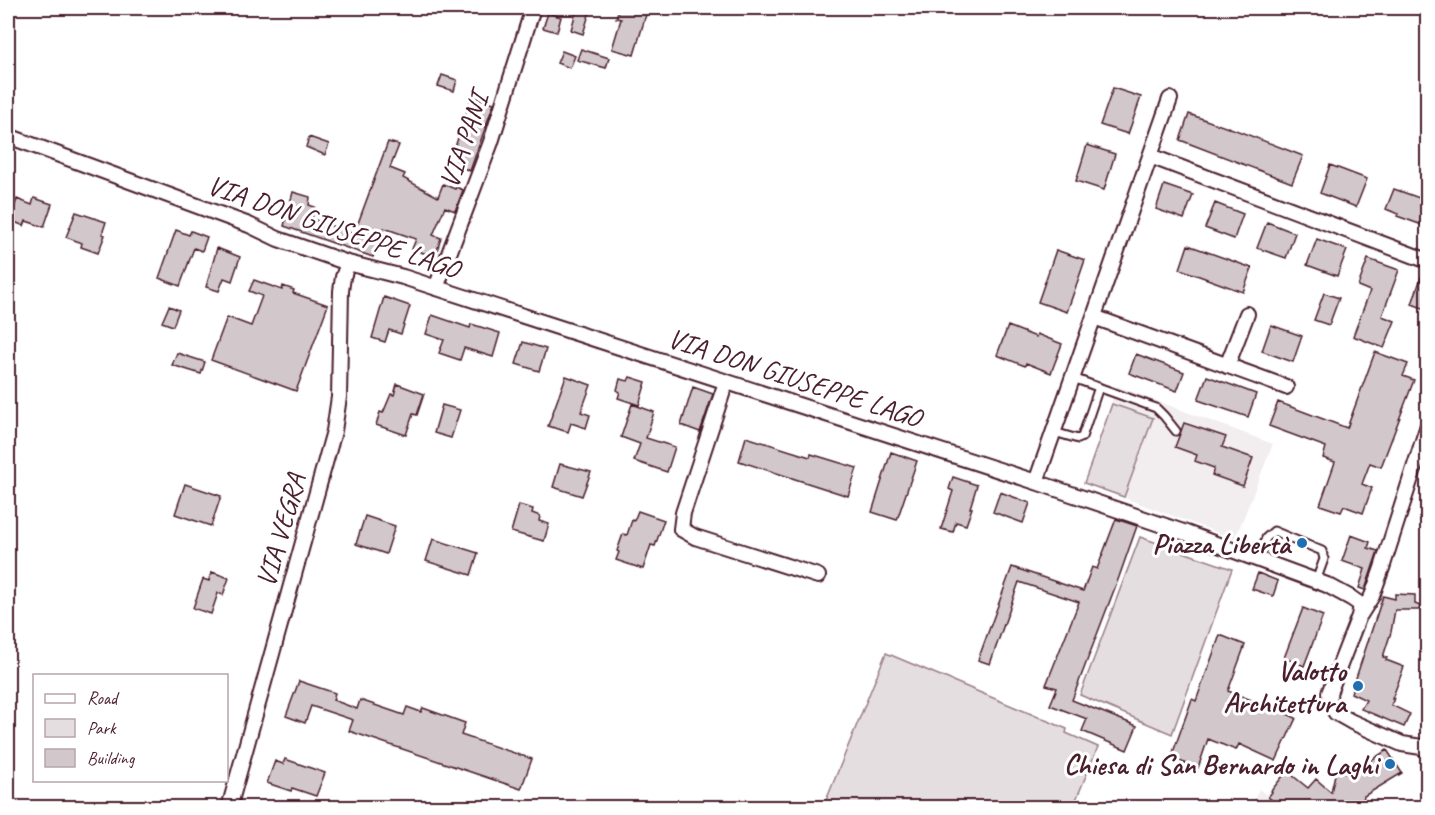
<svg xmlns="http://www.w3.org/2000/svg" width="1435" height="815" viewBox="0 0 1435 815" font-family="Caveat,sans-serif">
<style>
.built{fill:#f2eeef}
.green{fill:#e5dee0;stroke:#987e86;stroke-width:1.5}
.building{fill:#d2c7cb;stroke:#4a1f2b;stroke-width:1.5}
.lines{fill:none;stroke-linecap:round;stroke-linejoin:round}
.service-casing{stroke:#4a1f2b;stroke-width:11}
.minor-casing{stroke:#4a1f2b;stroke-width:18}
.service{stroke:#fff;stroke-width:7}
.minor{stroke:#fff;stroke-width:14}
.poi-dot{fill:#1f6fb2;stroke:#fff;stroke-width:2}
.labels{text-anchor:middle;stroke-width:6;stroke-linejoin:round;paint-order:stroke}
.street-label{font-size:28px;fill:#4a1f2b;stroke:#fff}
.poi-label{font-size:28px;font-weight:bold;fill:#4a1f2b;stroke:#fff;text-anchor:end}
</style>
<rect width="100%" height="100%" fill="#fff"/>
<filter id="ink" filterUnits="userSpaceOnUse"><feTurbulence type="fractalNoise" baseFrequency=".0167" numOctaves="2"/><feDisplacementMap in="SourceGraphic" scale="12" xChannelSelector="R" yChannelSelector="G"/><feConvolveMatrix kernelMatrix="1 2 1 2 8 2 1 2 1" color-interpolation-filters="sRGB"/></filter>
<g filter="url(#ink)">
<path class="built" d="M1117 386 1273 444 1235 539 1084 483Z
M1259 789 1281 807 1250 808Z"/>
<path class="green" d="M1112 404 1153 418 1124 497 1084 483Z
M1140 537 1232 569 1172 734 1080 695Z
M886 653 1067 729 1066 733 1098 747 1073 807 836 808 825 803Z"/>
<path class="building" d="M577 8H591L583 34 571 30Z
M619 8H648L634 55 612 49 621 19 616 18Z
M548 13 561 17 557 32 543 28Z
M581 49 609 58 606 68 577 60Z
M562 51 575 56 570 68 557 63Z
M442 75 457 80 454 91 438 86Z
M1113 88 1141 97 1128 134 1100 125Z
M472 96 494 103 470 171 454 164 461 149 455 147Z
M1189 114 1228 128V127L1303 156 1292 183 1180 140Z
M309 137 329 144 325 155 306 147Z
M388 142 399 145 390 168 405 174 403 178 438 197 443 184 455 189 456 187 463 190 455 211 445 207 433 235 441 238 435 257 412 249 416 239 384 228 373 257 284 226 293 192 310 197 309 205 315 207 312 219 354 234Z
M1087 145 1115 154 1104 190 1076 181Z
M1330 165 1367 179 1356 207 1320 193Z
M1164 185 1193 195 1184 219 1156 209Z
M1394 189 1428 201V219L1425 226 1397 216 1398 214 1386 209Z
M34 198 52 204 44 227 26 221 24 226 10 220 17 199 32 205Z
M1215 203 1243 214 1234 239 1205 228Z
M76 212 106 222 102 234 105 235 98 253 81 247 82 243 66 237Z
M1267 222 1295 233 1286 258 1257 248Z
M176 230 189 235 191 231 207 237 202 251 194 248 180 286 159 278Z
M1317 239 1347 250 1337 276 1307 265Z
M1188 245 1252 268 1243 292 1180 269Z
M217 248 240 257 232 281 224 278 219 291 206 287Z
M1056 250 1085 260 1067 312 1038 302Z
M1368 259 1399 270 1382 316 1395 321 1384 348 1353 336 1370 291 1358 286Z
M1424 269 1428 270V310L1412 304Z
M254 280 282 290 283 286 294 290 293 293 328 305 296 391 211 360 227 317 251 326 262 296 249 291Z
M1324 293 1339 298 1329 325 1314 320Z
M384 297 410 306 401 334 389 330 385 342 372 338Z
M169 306 179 310 173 326 162 322Z
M432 315 470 328 471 324 500 333 493 357 464 348 460 360 439 353 444 340 426 334Z
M1271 325 1302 336 1293 362 1262 351Z
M1008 326 1036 337 1037 334 1062 344 1051 373 1026 363 1025 366 997 355Z
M523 342 546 349 539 371 516 364Z
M1375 352 1408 364 1403 376 1414 380 1381 467 1370 463 1362 484 1372 488 1363 513 1344 506 1341 512 1320 505 1335 462 1323 458 1326 447 1269 426 1278 402 1347 428Z
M177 353 205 362 201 374 172 365Z
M1136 354 1184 372 1177 391 1129 373Z
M566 376 591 385 581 412 590 415 586 428 571 423 568 432 548 426Z
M1207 376 1256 394 1248 417 1198 400Z
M630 377 646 382 639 405 618 398 620 392 617 390 620 379 628 381Z
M397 384 424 394 417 415 413 414 406 435 376 425 380 412 383 413 391 394 394 395Z
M693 387 713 394 700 432 681 425Z
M632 404 654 412 646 438 675 447 667 472 634 461 640 444 621 437Z
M442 405 460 410 451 438 434 433Z
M1184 423 1226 437 1222 447 1253 458 1243 486 1212 475 1214 468 1195 461 1197 455 1175 447Z
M746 437 810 457 811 454 857 468 848 496 739 461Z
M891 452 917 461 897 520 872 512Z
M560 464 591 472 582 496 553 487Z
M953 477 977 485 970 508H972L966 525 956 522 953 532 941 529 953 491 949 489Z
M185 484 221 496 211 526 175 514Z
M1000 492 1030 503 1023 523 993 512Z
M519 505 533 509 532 513 540 516 539 521 549 524 544 541 511 532Z
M638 511 664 520 655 546 651 545 643 569 616 560 619 552 617 551 623 534 627 535 632 520 634 521Z
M365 516 395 526 386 554 356 544Z
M1116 519 1137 526 1119 577 1072 700 1137 726 1127 750 1082 731 1087 719 1050 705 1057 688 1046 685 1079 602 1019 582 990 664 978 660 1012 567 1083 591 1092 567 1097 569Z
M1351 535 1370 542 1368 548 1378 551 1365 590 1359 588 1365 569 1342 561Z
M433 539 478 553 471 575 426 561Z
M212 572 229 578 223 595 218 593 211 614 193 608 203 579 209 581Z
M1258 573 1278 581 1273 596 1252 589Z
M1395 594 1415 595V604L1420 606 1419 610H1395L1391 632 1383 657 1387 658 1386 660 1404 667 1392 699H1394L1391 705 1410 714 1404 727 1361 709 1366 700 1351 693 1383 596 1395 599Z
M1303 608 1323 616 1304 666 1284 658Z
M1220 635 1245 645 1228 691 1259 703 1265 704 1296 718 1276 761 1239 744 1236 750 1208 739 1198 768 1171 758 1192 699 1196 701Z
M299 681 335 693 333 700 357 709 360 700 404 715 407 707 421 712 423 708 465 723 461 735 532 759 521 789 349 731 353 720 311 706 305 723 286 716Z
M1387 750 1402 773 1364 796 1362 806 1356 804 1351 807H1281L1268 797 1272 792 1271 791 1287 771 1308 788 1316 779 1331 792 1336 770 1349 774Z
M285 759 325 773 316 796 292 788 291 791 267 783 275 761 283 764Z"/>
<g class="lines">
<g class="service-casing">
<path id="service" d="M1073 378 1156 408 1164 416 1176 431
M1054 432 1078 439 1082 437 1099 387
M1258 559 1266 538 1274 531 1322 551 1324 559 1316 581"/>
</g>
<g class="minor-casing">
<path id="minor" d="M8 136 249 225 278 239 348 263 403 277 1036 482 1186 533 1327 585 1351 598 1361 605 1359 616 1329 693 1330 704 1336 713 1352 722 1402 744 1428 748
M1150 156 1428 261
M436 288 491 142 533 8
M1094 317 1286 387
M1227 366 1247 314
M726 382 683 513 681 529 695 537 818 576
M1036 482 1170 99
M1360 615 1372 596 1382 568 1428 425
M229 808 334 431 339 397 341 291 343 277 348 263"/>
</g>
<use href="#service" class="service"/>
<use href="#minor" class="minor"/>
</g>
</g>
<g class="poi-dot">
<circle cx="1302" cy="543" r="6"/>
<circle cx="1358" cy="686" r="6"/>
<circle cx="1390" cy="764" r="6"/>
</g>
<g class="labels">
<g class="street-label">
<text transform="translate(463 140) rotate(-71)" y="10">VIA PANI</text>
<text transform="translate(334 226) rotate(19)" y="10">VIA DON GIUSEPPE LAGO</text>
<text transform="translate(795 377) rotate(18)" y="10">VIA DON GIUSEPPE LAGO</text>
<text transform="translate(280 530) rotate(-74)" y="10">VIA VEGRA</text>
</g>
<g class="poi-label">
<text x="1290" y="553">Piazza Libertà</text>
<text x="1346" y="680">Valotto<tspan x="1346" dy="32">Architettura</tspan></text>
<text x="1378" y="774">Chiesa di San Bernardo in Laghi</text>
</g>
</g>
<rect width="1435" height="815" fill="none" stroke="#fff" stroke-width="30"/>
<rect x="15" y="15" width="1405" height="785" fill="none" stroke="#4a1f2b" stroke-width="2" filter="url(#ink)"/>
<rect x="33" y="674" width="195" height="108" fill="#ffffff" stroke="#b7a5aa" stroke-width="1.5"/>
<rect x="45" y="694" width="30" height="9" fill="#ffffff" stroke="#b7a5aa" stroke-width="1.5"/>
<text x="87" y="704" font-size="18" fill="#4a1f2b">Road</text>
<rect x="45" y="719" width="30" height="18" fill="#e5dee0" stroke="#b7a5aa" stroke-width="1.5"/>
<text x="87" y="734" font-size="18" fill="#4a1f2b">Park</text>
<rect x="45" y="749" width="30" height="18" fill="#d2c7cb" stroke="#b7a5aa" stroke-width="1.5"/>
<text x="87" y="764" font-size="18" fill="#4a1f2b">Building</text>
</svg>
